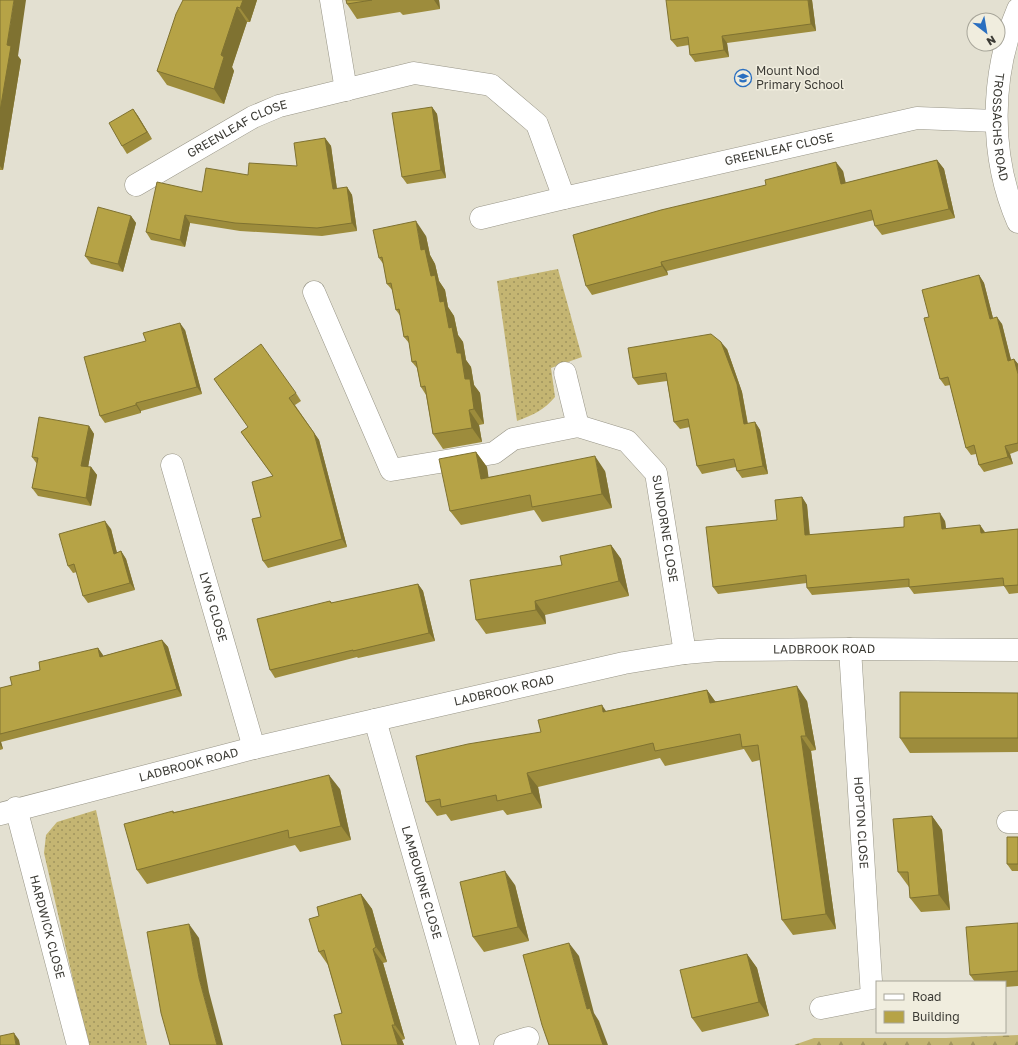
<svg xmlns="http://www.w3.org/2000/svg" width="1018" height="1045" viewBox="0 0 1018 1045" font-family="'Golos Text',sans-serif">
<style>
.grass{fill:url(#grass-dots)}
.forest{fill:url(#forest-firs)}
.lines{fill:none;stroke-linecap:round;stroke-linejoin:round}
.minor-casing{stroke:#989587;stroke-width:23}
.minor{stroke:#fff;stroke-width:22}
.wall{fill:#9d8c3c}
.shaded-wall{fill:#7f7231}
.building{fill:#b6a346;stroke:#7f7231}
.labels{text-anchor:middle;stroke-width:3;stroke-linejoin:round;paint-order:stroke}
.poi-label{font-size:12px;fill:#3c3b35;stroke:#f0edde;text-anchor:start}
.street-label{font-size:12px;fill:#3c3b35;stroke:#f0edde}
</style>
<defs>
<pattern id="grass-dots" width="8" height="8" patternUnits="userSpaceOnUse"><rect width="8" height="8" fill="#c4b572"/><path d="M2 2h.1M6 6h.1" fill="none" stroke="#a0945e" stroke-width="1.8" stroke-linecap="round"/></pattern>
<pattern id="forest-firs" width="22" height="20" patternUnits="userSpaceOnUse"><rect width="22" height="20" fill="#c4b572"/><path d="M5 1l3.5 6h-7zM16 11l3.5 6h-7z" fill="#a0945e"/></pattern>
</defs>
<rect width="100%" height="100%" fill="#e3e0d1"/>
<path class="grass" d="M558 269 582 357 551 368 555 397C544 410 533 415 517 421L497 281Z
M96 810 147 1045H88L44 853 46 835 57 822Z"/>
<path class="forest" d="M1018 1035V1045H794L814 1038H946Z"/>
<g class="lines">
<g class="minor-casing">
<g id="minor">
<path d="M331 0 346 90"/>
<path id="s1" d="M1018 9C990 75 989 156 1018 222"/>
<path id="s2" d="M136 185 253 117 279 106 414 73 491 85 537 124 564 198"/>
<path id="s3" d="M481 218 564 198 917 118 996 121"/>
<path id="s4" d="M314 292 391 470 494 453 513 439 578 426 627 441 656 473 685 653"/>
<path d="M565 373 578 426"/>
<path id="s5" d="M172 465 254 748"/>
<path id="s6" d="M850 649 872 997"/>
<path id="s7" d="M375 720 468 1045"/>
<path id="s8" d="M16 808 78 1045"/>
<path id="s9" d="M0 814 254 748 375 720 624 663 685 653 719 650 850 649 1018 650"/>
<path d="M1008 822H1018"/>
<path d="M821 1008 877 997"/>
<path d="M505 1045 528 1038"/>
</g>
</g>
<use href="#minor" class="minor"/>
</g>
<path class="wall" d="M0 0 18 56 21 60 3 170H0Z
M183 0H257L250 22H247L232 67 234 71 224 104 167 85 157 71Z
M346 0H439L440 9 403 15 400 12 357 19 347 4Z
M812 0 816 31 727 43 729 57 695 62 690 55 689 45 677 47 671 40Z
M432 107 437 114 446 178 407 184 402 177Z
M133 109 138 116 152 139 127 154 122 146Z
M325 138 331 146 337 189 347 187 352 195 357 231 322 236 240 231 190 223 185 247 151 240 146 232 202 192 248 175 297 166Z
M937 160 944 169 955 218 882 235 875 226 874 220 667 271 668 275 592 295 586 286 843 171 845 183Z
M131 216 136 223 123 272 91 264 85 256Z
M426 236 430 255 435 264 439 281 445 290 448 307 454 316 458 335 463 342 466 360 471 367 474 385 480 393 484 424 479 425 482 442 443 449 433 434 426 395 421 387 417 368 412 362 409 343 404 337 401 317 396 310 393 291 387 284 384 265 379 258Z
M979 275 984 283 993 318 1002 324 1011 360 1014 359 1018 364V451L1010 454 1013 464 984 472 979 465 976 454 971 455 966 448 950 385 945 386 940 379 929 317Z
M185 330 202 394 141 411V413L105 423 100 416Z
M727 349 742 392 748 424 755 422 760 430 768 474 742 478 737 471 736 467 702 474 697 466 690 427 680 429 674 422 667 381 638 385 633 378Z
M296 393 301 401 295 405 319 440 347 547 268 568 263 561 261 517 273 476 241 432Z
M89 426 94 434 88 467H91L97 475 91 506 38 496 32 488 37 464 32 457Z
M476 452 487 467 488 477 605 471 612 508 542 522 534 510 461 525 450 511Z
M802 497 807 505 810 535 904 527 945 521 946 529 980 525 985 532 1018 529V593L1009 594 1004 586 914 594 909 587 812 595 807 588V583L718 594 713 587 777 520Z
M111 529 117 553 121 551 126 559 135 590 88 603 83 596 77 572 73 573 68 566Z
M611 545 621 559 629 596 545 615 546 624 486 634 476 620 562 565Z
M418 584 423 591 435 641 358 658 357 657 275 678 270 670 330 601 332 603Z
M162 640 168 647 182 696 1 742 3 749 0 750V688L12 685 40 670 98 648 103 656Z
M707 690 715 701H807L816 750 811 751 836 929 793 935 782 920 760 760 752 762 744 749 665 766 660 758 538 787 542 808 507 815 503 810 451 821 446 814 437 816 426 802 541 732 606 711Z
M1018 693V752L910 753 900 738Z
M340 789 351 840 300 852 295 845 147 884 137 870 173 811 174 812Z
M932 816 942 830 950 910 921 912 910 898 909 887 898 872Z
M1018 837V871H1012L1007 864Z
M515 885 529 941 484 952 473 937Z
M361 894 372 909 387 962 383 963 405 1039 402 1040 404 1045H342V1013L328 965 319 952V916Z
M1018 923V986L1005 987V982H975L970 975Z
M747 954 757 968 769 1016 702 1032 692 1018Z"/>
<path class="shaded-wall" d="M14 0H26L18 56 21 60 3 170 0 166V111L7 45Z
M243 0H257L250 22 240 8Z
M434 0H439L440 9Z
M808 0H812L816 31 811 24Z
M237 7 247 22 232 67 234 71 224 104 214 89 221 55Z
M722 36 727 43 729 57 724 50Z
M432 107 437 114 446 178 441 170Z
M133 109 138 116 152 139 147 132Z
M325 138 331 146 338 197 333 189Z
M937 160 944 169 955 218 949 209Z
M836 162 843 171 848 192 841 184Z
M347 187 352 195 357 231 352 223Z
M185 215 190 223 185 247 180 240Z
M131 216 136 223 123 272 118 264Z
M416 221 426 236 430 255 435 264 439 281 445 290 448 307 454 316 458 335 463 342 466 360 471 367 474 385 480 393 484 424 474 409 465 379 449 328 421 250Z
M661 262 667 271 668 275 662 266Z
M979 275 984 283 995 326 990 319Z
M997 317 1002 324 1013 368 1008 361Z
M180 323 185 330 202 394 197 387Z
M721 342 727 349 742 392 749 432 744 424Z
M1014 359 1018 364V374Z
M136 403 141 411V413L136 405Z
M469 410 479 425 482 442 472 428Z
M755 422 760 430 768 474 763 466Z
M89 426 94 434 87 473 81 466Z
M314 433 319 440 347 547 342 539Z
M1005 446 1010 454 1013 464 1008 457Z
M476 452 487 467 491 493 481 479Z
M595 456 605 471 612 508 602 494Z
M91 467 97 475 91 506 86 498Z
M802 497 807 505 810 542 805 535Z
M940 513 945 521 947 536 942 529Z
M105 521 111 529 119 561 114 554Z
M980 525 985 533H981Z
M611 545 621 559 629 596 619 581Z
M121 551 126 559 135 590 130 583Z
M418 584 423 591 435 641 429 633Z
M535 601 545 615 546 624 536 610Z
M162 640 168 647 182 696 177 689Z
M98 648 103 655 105 664 100 657Z
M797 686 807 701 816 750 806 736Z
M707 690 717 704 710 703Z
M602 705 612 720 603 712Z
M801 736 811 751 836 929 826 914Z
M0 741 1 742 3 749 0 745Z
M527 773 538 787 542 808 532 793Z
M329 775 340 789 351 840 341 826Z
M932 816 942 830 950 910 939 895Z
M505 871 515 885 529 941 518 927Z
M361 894 372 909 387 962 376 947Z
M189 924 199 938 209 992 223 1045H217L199 978Z
M569 943 579 956 594 1013 599 1021 608 1045H603L587 1009Z
M373 949 383 963 405 1039 395 1025Z
M747 954 757 968 769 1016 759 1002Z
M392 1025 402 1040 404 1045H398Z
M14 1033 19 1040 20 1045H16Z"/>
<path class="building" d="M0 0H14L7 45 11 46 0 111Z
M183 0H243L240 8 237 7 221 55 224 57 214 89 157 71 176 14Z
M346 0H372L347 4Z
M666 0H808L811 24 722 36 724 50 690 55 688 37 671 40Z
M432 107 441 170 402 177 392 113Z
M133 109 147 132 122 146 109 123Z
M325 138 333 189 347 187 352 223 317 228 235 223 185 215 180 240 146 232 157 182 202 192 206 168 248 175 249 163 297 166 294 143Z
M937 160 949 209 875 226 871 210 661 262 662 266 586 286 573 235 661 210 766 185 765 180 836 162 841 184Z
M98 207 131 216 118 264 85 256Z
M416 221 421 250 425 249 431 276 435 275 440 302 444 301 449 328 452 327 457 353H461L465 379H470L474 409 469 410 472 428 433 434 425 386 421 387 416 361 412 362 408 336 404 337 399 309 396 310 391 283 387 284 382 257 379 258 373 230Z
M979 275 990 319 997 317 1008 361 1014 359 1018 374V443L1005 446 1008 457 979 465 974 445 966 448 948 377 940 379 924 318 929 317 922 290Z
M180 323 197 387 136 403V405L100 416 84 357 146 341 143 333Z
M711 334 721 342 737 384 744 424 755 422 763 466 737 471 734 459 697 466 688 419 674 422 666 373 633 378 628 348Z
M261 344 296 393 289 398 314 433 342 539 263 561 252 519 261 517 252 482 273 476 241 432 248 427 214 379Z
M39 417 89 426 81 466 91 467 86 498 32 488 38 458 32 457Z
M476 452 481 479 595 456 602 494 532 507 530 495 450 511 439 459Z
M802 497 805 535 904 527V517L940 513 942 529 980 525 981 533 1018 529V585L1004 586 1003 578 909 587V579L807 588 806 575 713 587 706 527 777 520 775 500Z
M105 521 114 554 121 551 130 583 83 596 74 564 68 566 59 534Z
M611 545 619 581 535 601 536 610 476 620 470 580 562 565 560 556Z
M418 584 429 633 353 651V650L270 670 257 619 330 601 331 603Z
M162 640 177 689 0 734V688L12 685 10 677 40 670 39 662 98 648 100 657Z
M797 686 806 736H801L826 914 782 920 758 745 742 747 740 734 655 751 653 743 527 773 532 793 497 801 496 795 441 807 440 799 426 802 416 756 468 744 541 732 538 720 602 705 603 712 707 690 710 703Z
M900 692 1018 693V738H900Z
M329 775 341 826 289 838 288 830 137 870 124 824 173 811V813Z
M932 816 939 895 910 898 908 872H898L893 819Z
M1007 837H1018V864H1007Z
M505 871 518 927 473 937 460 882Z
M361 894 376 947 373 949 395 1025H392L398 1045H342L334 1015 342 1013 324 950 319 952 309 919 319 916 317 907Z
M1018 923V971L970 975 966 927Z
M189 924 199 978 217 1045H170L161 1013 147 932Z
M569 943 587 1009 590 1008 603 1045H549L542 1025 523 955Z
M747 954 759 1002 692 1018 680 970Z
M14 1033 16 1045H0V1036Z"/>
<defs>
<g id="school-ring" transform="scale(0.9)"><circle r="9.5" fill="#f0edde" stroke="#2a6fc0" stroke-width="1.5"/><path d="M0-5L7-2L0 1L-7-2ZM-4 1L0 2.5L4 1V4Q0 6-4 4Z" fill="#2a6fc0"/></g>
</defs>
<g fill-rule="evenodd">
<use href="#school-ring" x="743" y="78"/>
</g>
<g class="labels">
<g class="poi-label">
<text x="756" y="75">Mount Nod<tspan x="756" dy="14">Primary School</tspan></text>
</g>
<g class="street-label">
<text dy="4" stroke="none"><textPath href="#s1" startOffset="121">TROSSACHS ROAD</textPath></text>
<text dy="4" stroke="none"><textPath href="#s2" startOffset="116">GREENLEAF CLOSE</textPath></text>
<text dy="4" stroke="none"><textPath href="#s3" startOffset="306">GREENLEAF CLOSE</textPath></text>
<text dy="4" stroke="none"><textPath href="#s4" startOffset="539">SUNDORNE CLOSE</textPath></text>
<text dy="4" stroke="none"><textPath href="#s5" startOffset="148">LYNG CLOSE</textPath></text>
<text dy="4" stroke="none"><textPath href="#s9" startOffset="843">LADBROOK ROAD</textPath></text>
<text dy="4" stroke="none"><textPath href="#s9" startOffset="519">LADBROOK ROAD</textPath></text>
<text dy="4" stroke="none"><textPath href="#s9" startOffset="195">LADBROOK ROAD</textPath></text>
<text dy="4" stroke="none"><textPath href="#s6" startOffset="174">HOPTON CLOSE</textPath></text>
<text dy="4" stroke="none"><textPath href="#s7" startOffset="169">LAMBOURNE CLOSE</textPath></text>
<text dy="4" stroke="none"><textPath href="#s8" startOffset="123">HARDWICK CLOSE</textPath></text>
</g>
</g>
<rect x="876" y="981" width="130" height="52" fill="#f0edde" stroke="#a8a69a"/>
<rect x="884" y="994" width="20" height="6" fill="#ffffff" stroke="#a8a69a"/>
<text x="912" y="1001" font-size="12" fill="#3c3b35">Road</text>
<rect x="884" y="1011" width="20" height="12" fill="#b6a346" stroke="#a8a69a"/>
<text x="912" y="1021" font-size="12" fill="#3c3b35">Building</text>
<g transform="translate(986 32) rotate(149)"><circle r="19" fill="#f0edde" stroke="#a8a69a"/>
<path d="M0-3L7 15L0 10L-7 15Z" fill="#2a6fc0"/>
<text y="-6" font-size="11" font-weight="bold" text-anchor="middle" fill="#3c3b35">N</text>
</g>
</svg>
